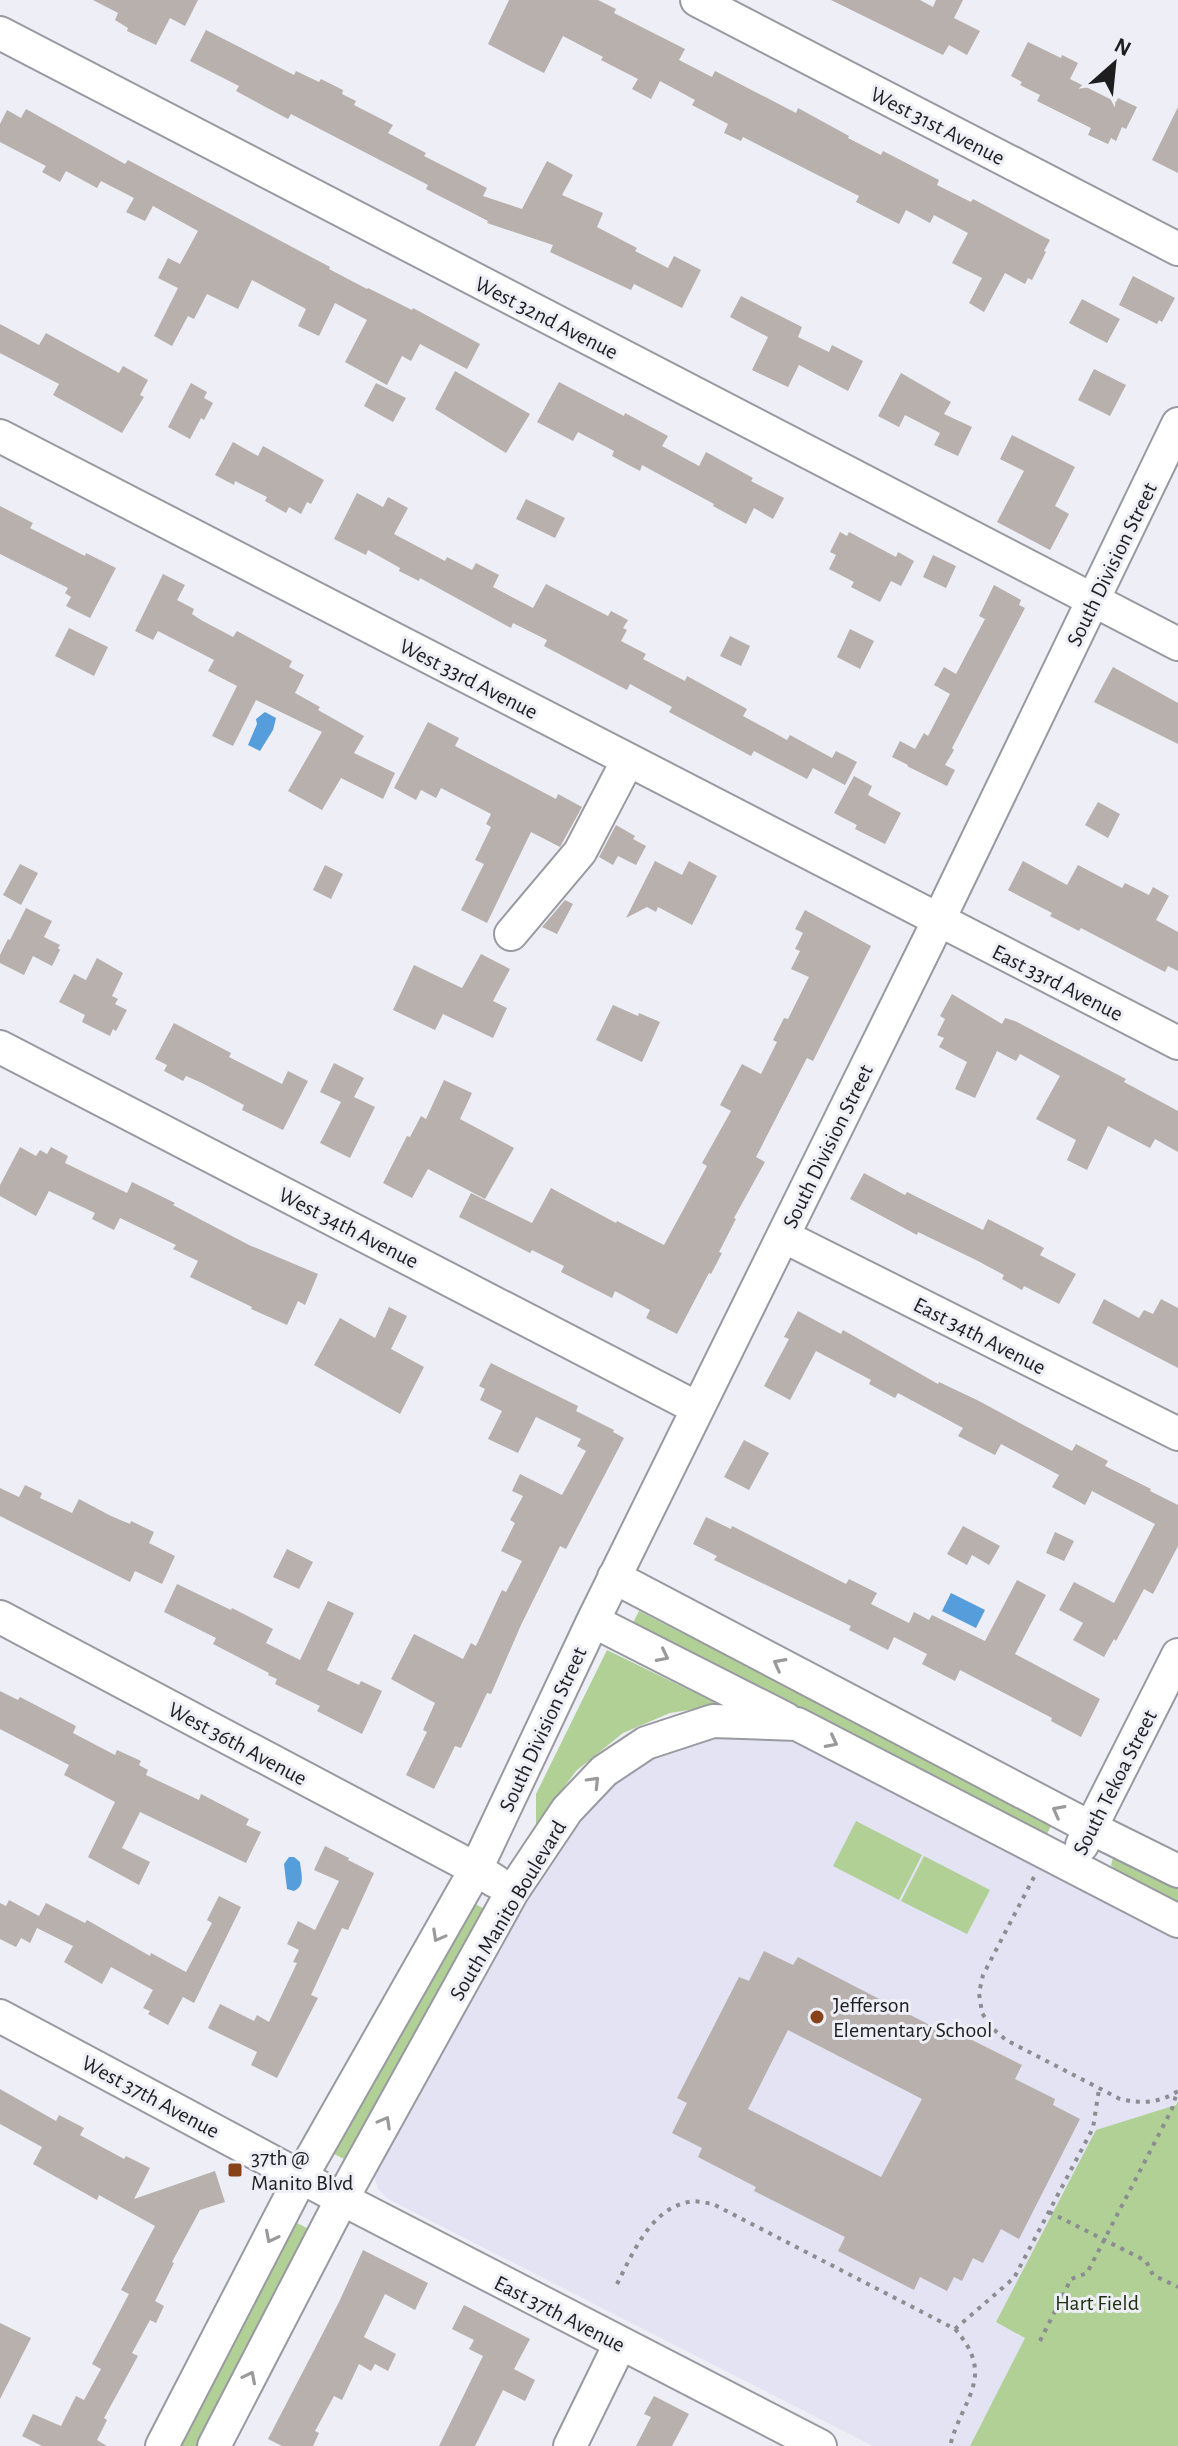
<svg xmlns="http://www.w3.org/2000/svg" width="1178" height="2446" viewBox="0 0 1178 2446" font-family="'Alegreya Sans',sans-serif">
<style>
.built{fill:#e4e3f3}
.green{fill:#b0d096}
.water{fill:#569ddb}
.building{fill:#b7b0ac;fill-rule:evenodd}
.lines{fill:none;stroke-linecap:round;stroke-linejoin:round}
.minor-casing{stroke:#9999a1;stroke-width:36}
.path{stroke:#8c8c91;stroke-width:4;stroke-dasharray:4 6;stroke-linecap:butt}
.minor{stroke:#fff;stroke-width:32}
.oneway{stroke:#9a9a9b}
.poi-dot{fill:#87421a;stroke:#eeeef6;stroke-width:3}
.labels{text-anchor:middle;stroke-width:6;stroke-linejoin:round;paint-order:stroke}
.street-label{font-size:22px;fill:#1e1e21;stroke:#eeeef6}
.poi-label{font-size:22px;fill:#1e1e21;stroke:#eeeef6;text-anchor:start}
.park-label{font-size:22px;fill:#1e2f0e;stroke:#eeeef6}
</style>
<rect width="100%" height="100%" fill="#eeeef6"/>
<path class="built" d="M742 1732 805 1744 1178 1934V2101L996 2322 1026 2337 970 2446H873L388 2199 378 2189 373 2173 555 1845 603 1784 688 1738Z"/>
<path class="green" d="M639 1611 1053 1822 1047 1834 633 1623Z
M607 1650 720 1705 670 1713 623 1733 576 1771 536 1825V1794Z
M856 1821 922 1855 899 1900 833 1866Z
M1119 1854 1178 1883V1903L1118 1872 1111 1865 1113 1858Z
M924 1856 990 1890 967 1934 901 1901Z
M475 1904 489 1911 344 2159 332 2153Z
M1178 2101V2446H970L1025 2338 996 2322 1096 2130 1176 2105Z
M297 2223 311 2230 197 2446H180Z"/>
<path class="water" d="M265 712 276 718 273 730 260 751 248 745 257 724 256 719Z
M951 1593 985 1610 976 1628 942 1611Z
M289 1857H294L300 1862C301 1873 306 1886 294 1891L287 1889 284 1864Z"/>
<path class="building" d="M93 0H198L185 26 170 18 156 45 127 31 128 28 115 20 118 13Z
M509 0H598L616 9 614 13 685 49 679 60 712 77 715 71 796 113 798 108 849 136 848 138 881 155 883 151 939 180 937 185 971 202 973 199 1050 240 1044 251 1046 252 1032 280 1028 278 1025 284 1005 273 984 312 969 303 982 278 952 263 968 233 934 215 930 223 906 210 899 224 856 202 859 196 743 137 741 141 724 133 728 124 692 105 695 100 660 81 651 99 632 89 638 79 601 60 603 57 563 36 544 73 526 64 488 44Z
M831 0H920L933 7 936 0H963L954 18 980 31 967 55 949 45 943 55Z
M206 30 294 75 296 71 319 82 321 79 343 90 342 94 356 101 354 105 393 125 388 133 426 153 424 156 487 188 483 196 522 209 547 161 573 175 562 195 603 213 597 227 637 248 635 251 668 268 674 256 701 270 682 308 634 284 631 290 550 252 553 245 487 223 488 221 426 189 428 185 291 114 288 119 236 91 239 86 190 61Z
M1028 42 1061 58 1062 55 1078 63 1070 79 1116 102 1118 98 1137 107 1126 129 1122 127 1116 141 1111 138 1108 144 1088 135 1091 128 1037 101 1040 95 1020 85 1022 82 1011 76Z
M1178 107V173L1152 160Z
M26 109 125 164 128 160 330 267 329 269 367 289 368 288 412 310 413 308 480 344 467 369 420 344 411 361 402 356 387 385 345 362 367 320 335 303 319 336 298 326 306 309 252 280 238 309 207 294 194 319 188 316 172 346 154 336 178 288 158 278 168 258 180 264 198 231 153 206 145 221 126 212 134 198 101 181 97 188 66 171 60 182 42 172 46 166 0 142V124L7 110 21 118Z
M1133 276 1175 298 1162 322 1159 320 1157 324 1119 305Z
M741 296 802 327 798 337 829 352 832 345 863 361 848 391 799 365 788 387 752 370 768 337 730 317Z
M1082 299 1120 319 1107 343 1069 323Z
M0 324 39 345 46 333 119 373 123 366 148 380 140 395 144 397 122 433 53 395 59 384 0 353Z
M1094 369 1126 385 1110 416 1078 400Z
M455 371 530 414 506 453 435 409Z
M901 373 951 402 944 414 972 427 958 456 934 445 940 433 905 415 899 427 878 416Z
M559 382 624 416 625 413 668 436 662 446 699 466 706 452 753 478 751 481 784 498 773 519 754 508 746 524 713 506 714 504 642 465 640 471 612 456 614 451 578 432 573 441 537 422Z
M191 383 207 392 204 398 213 403 204 420 201 418 190 439 168 427Z
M376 383 406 398 393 422 364 406Z
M1012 435 1075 467 1055 506 1069 514 1050 550 997 522 1024 471 1000 459Z
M233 442 258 456 263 446 324 480 311 504 307 502 301 514 289 507 286 513 265 501 267 497 235 481 234 485 215 475Z
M357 493 383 507 388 497 408 508 394 534 445 561 447 557 472 570 476 563 499 575 493 587 533 608 546 584 608 616 611 611 628 620 623 628 627 630 621 641 646 654 643 659 685 681 687 676 747 709 743 716 787 740 790 735 832 758 836 751 857 762 845 785 813 768 807 779 754 751 751 756 669 712 672 707 630 684 627 690 544 646 547 640 513 623 511 628 420 578 419 581 399 571 400 568 368 550 366 555 334 539Z
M526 499 565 518 555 538 516 519Z
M0 506 33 523 30 528 85 556 86 553 116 568 90 618 66 606 71 597 65 593 68 588 0 554Z
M840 532 847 536 849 532 896 557 898 552 914 561 901 586 891 581 880 602 851 587 854 582 829 569 836 555 830 552Z
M933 555 956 566 946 588 923 577Z
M163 574 185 585 177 600 194 609 192 614 201 620 233 637 237 631 292 661 289 667 304 675 295 693 320 707 318 710 364 736 354 753 395 773 383 799 341 778 322 810 288 791 322 732 256 700 233 746 212 736 237 686 208 671 214 660 158 631 153 640 135 631Z
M994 585 1021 600 1019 605 1025 608 952 748 954 750 945 765 955 770 947 786 907 766 908 765 892 757 900 741 915 749 924 733 928 736 950 694 934 685 944 667 956 674 985 619 979 616Z
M69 628 108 647 94 676 55 656Z
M850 629 874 641 860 669 837 657Z
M730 636 750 646 741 666 720 656Z
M1113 667 1178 703V744L1094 702Z
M428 722 459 738 455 746 556 799 558 794 582 807 560 847 531 832 487 923 461 910 484 864 475 860 491 827 486 824 491 814 441 788 436 798 421 790 416 800 394 788Z
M854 776 872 786 868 795 901 813 885 844 855 829 857 825 834 813Z
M1098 802 1120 814 1108 838 1085 825Z
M616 825 635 836 633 839 646 846 636 865 618 856 613 865 599 857Z
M655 861 682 875 689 861 717 876 692 925 658 907 656 912 647 907 626 918Z
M1023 861 1067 885 1078 865 1122 888 1125 883 1149 895 1153 887 1169 896 1156 920 1178 932V971L1168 966 1165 972 1081 928 1079 931 1050 916 1052 913 1008 890Z
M20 864 38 873 21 905 3 895Z
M325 865 343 874 331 899 313 890Z
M565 900 573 904 557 934 542 927Z
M26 908 52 921 44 937 60 945 58 948 60 950 52 966 33 956 24 975 0 963V955L8 939 10 940Z
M805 910 871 946 813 1061 807 1058 756 1157 765 1162 734 1218 736 1219 719 1252 722 1253 711 1274 709 1273 677 1334 646 1318 650 1310 615 1291 612 1298 561 1272 564 1266 532 1250 530 1253 459 1217 471 1193 532 1223 551 1188 616 1223 617 1221 664 1245 707 1166 702 1163 731 1111 720 1105 742 1064 761 1074 777 1042 773 1040 784 1018 788 1019 809 977 791 969 800 951 795 949 803 933 795 929Z
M481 954 510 969 493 1001 507 1008 493 1038 443 1014 435 1030 393 1010 414 965 462 988Z
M97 958 123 973 112 996 118 999 115 1004 127 1010 116 1031 113 1029 110 1036 82 1022 85 1015 59 1002 74 974 86 980Z
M952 994 1002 1024 1005 1018 1015 1021 1126 1079 1124 1082 1178 1111V1152L1155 1139 1150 1148 1108 1126 1087 1170 1067 1160 1076 1140 1036 1119 1060 1076 1020 1054 1016 1061 997 1051 975 1098 955 1089 967 1062 939 1047 944 1038 937 1035 945 1019 940 1016Z
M613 1005 638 1016 639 1013 660 1022 642 1062 596 1040Z
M174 1023 231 1053 229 1057 282 1084 288 1071 308 1081 283 1130 242 1110 244 1105 202 1083 186 1076 183 1081 164 1071 167 1065 155 1059Z
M334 1063 364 1078 354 1097 375 1107 350 1158 320 1143 341 1102 320 1092Z
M444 1080 472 1093 460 1119 514 1148 485 1199 428 1169 412 1198 383 1183 407 1136 410 1137 421 1116 426 1119Z
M20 1147 36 1156 40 1150 47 1154 51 1147 68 1156 65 1163 127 1193 132 1182 175 1203 173 1205 249 1245 318 1274 305 1305 298 1301 287 1325 251 1309 252 1307 190 1277 198 1261 173 1249 176 1245 120 1218 114 1230 92 1219 95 1213 49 1191 36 1216 0 1196V1185Z
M864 1173 905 1195 907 1192 983 1230 988 1219 1044 1248 1040 1255 1076 1274 1059 1304 1024 1286 1022 1290 1002 1279 1004 1275 976 1260 918 1232 917 1235 850 1199Z
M1104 1299 1139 1318 1144 1310 1153 1314 1161 1299 1178 1308V1368L1092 1323Z
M389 1307 407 1316 391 1349 424 1367 400 1414 314 1365 340 1318 375 1338Z
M798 1311 841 1334 843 1330 938 1384 939 1382 977 1400 1072 1451 1076 1444 1108 1461 1105 1466 1151 1489 1150 1491 1178 1505V1546L1153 1594 1144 1589 1116 1641 1114 1639 1104 1657 1073 1640 1083 1623 1059 1610 1074 1582 1114 1603 1155 1524 1092 1491 1085 1505 1052 1487 1059 1475 1001 1444 995 1455 958 1436 963 1428 898 1393 895 1398 869 1384 871 1380 816 1351 790 1400 764 1386 789 1339 784 1337Z
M491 1363 578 1406 576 1411 614 1430 613 1432 624 1438 566 1549 560 1546 521 1625 491 1694 487 1693 461 1748 455 1746 434 1789 406 1775 427 1732 423 1730 435 1703 391 1679 414 1634 463 1659 471 1643 476 1646 502 1590 506 1592 522 1561 501 1551 515 1523 510 1520 523 1496 512 1491 520 1474 562 1495 586 1451 577 1446 581 1439 536 1417 518 1453 488 1439 502 1411 480 1400 485 1389 479 1386Z
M744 1440 769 1453 749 1490 724 1477Z
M25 1485 42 1493 40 1498 72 1513 79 1499 111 1516 130 1524 131 1521 154 1532 149 1543 175 1556 162 1584 135 1571 130 1582 0 1516V1488L19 1497Z
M706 1517 731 1529 732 1526 846 1584 849 1579 877 1593 871 1604 909 1623 914 1612 929 1620 932 1615 985 1641 1017 1580 1046 1595 1015 1654 1100 1699 1081 1737 1051 1721 1052 1718 960 1670 955 1681 922 1664 927 1654 894 1637 888 1650 849 1630 851 1626 714 1560 717 1556 693 1544Z
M963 1526 1000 1546 989 1565 972 1555 967 1565 947 1554Z
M1055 1532 1074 1541 1064 1561 1046 1553Z
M287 1549 313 1562 299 1589 273 1577Z
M177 1584 231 1610 232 1608 273 1629 266 1643 300 1660 328 1601 354 1613 327 1670 359 1685 361 1681 382 1691 362 1734 317 1711 320 1706 275 1684 277 1679 268 1675 269 1673 213 1644 216 1638 164 1612Z
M0 1691 18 1700 20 1697 76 1726 73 1733 115 1755 117 1750 141 1761 139 1765 148 1770 146 1775 199 1800 201 1794 249 1819 246 1825 261 1832 246 1863 140 1812 122 1848 150 1862 139 1885 88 1857 115 1802 64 1775 69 1765 0 1729Z
M325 1846 349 1858 348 1860 374 1873 348 1930 342 1928 311 1995 318 1998 277 2078 251 2065 257 2052 208 2028 220 2004 254 2021 257 2015 269 2022 297 1963 293 1962 299 1950 287 1944 298 1921 315 1930 339 1881 314 1870Z
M219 1896 241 1907 194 2003 183 1997 168 2025 148 2014 150 2011 143 2008 153 1990 111 1967 102 1984 64 1962 73 1946 37 1928 30 1943 21 1938 16 1947 0 1939V1903L6 1906 9 1900 39 1916 46 1903 85 1923 87 1920 150 1956 151 1953 186 1972 212 1923 207 1920Z
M764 1951 793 1965 798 1957 951 2036 954 2031 1022 2065 1015 2079 1055 2099 1053 2105 1080 2119 1019 2239 1001 2229 983 2263 973 2258 962 2281 954 2277 947 2291 920 2277 914 2290 838 2251 845 2237 754 2191 756 2187 698 2157 702 2148 672 2133 687 2103 677 2098 739 1977 749 1981ZM788 2030 922 2099 881 2177 748 2109Z
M0 2089 56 2121 59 2115 84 2128 80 2135 124 2159 126 2156 150 2168 134 2199 215 2171 225 2202 200 2210 172 2262 174 2263 155 2301 164 2306 156 2323 150 2320 132 2353 138 2356 104 2418 107 2420 97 2440 107 2446H42L22 2436 33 2414 61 2426 76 2396 84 2400 101 2369 92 2364 129 2294 121 2290 155 2226 99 2195 97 2200 33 2164 42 2147 0 2124Z
M363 2250 428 2283 415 2310 385 2294 364 2337 396 2354 388 2371 375 2364 371 2371 359 2364 342 2400 334 2396 315 2431 319 2433 313 2446H282L268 2439 339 2302Z
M464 2305 530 2339 514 2369 535 2380 525 2401 503 2390 475 2446H439L483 2356 469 2349 474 2340 452 2329Z
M0 2323 31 2338 0 2399Z
M654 2396 689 2414 672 2446H636L651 2417 644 2414Z"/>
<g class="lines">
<g class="minor-casing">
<path id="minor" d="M697 0 1178 249
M0 33 1178 644
M0 436 1178 1043
M511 934 580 852 628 760
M0 1047 697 1408
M783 1236 1178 1434
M614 1577 1091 1828 1178 1871
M0 1617 476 1869 495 1881
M593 1621 786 1719
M1082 1845 1178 1655
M0 2016 342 2199 820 2446
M162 2446 301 2177 476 1869 593 1621 928 942 1178 424
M214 2446 342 2199 512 1892 567 1810 604 1771 646 1743 713 1721 797 1724 1178 1921
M570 2446 620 2344"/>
</g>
<path class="path" d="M1034 1877 983 1975 979 1993 982 2013 992 2028 1006 2040 1120 2099C1141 2104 1160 2103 1178 2091
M1049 2212 1146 2261 1153 2275 1178 2287
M617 2284C633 2253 650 2210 688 2202 696 2200 705 2203 713 2204L955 2329C997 2377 962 2398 950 2446
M955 2329 1014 2278 1093 2128 1099 2089
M1040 2341 1071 2279 1087 2273 1172 2109 1177 2092"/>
<use href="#minor" class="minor"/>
</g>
<defs><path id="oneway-chevron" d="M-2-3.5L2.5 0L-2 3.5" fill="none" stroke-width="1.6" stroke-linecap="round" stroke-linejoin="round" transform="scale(2)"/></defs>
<g class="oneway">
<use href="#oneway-chevron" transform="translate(663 1656) rotate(27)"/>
<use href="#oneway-chevron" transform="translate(779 1664) rotate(-152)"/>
<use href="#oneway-chevron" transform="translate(832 1742) rotate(27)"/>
<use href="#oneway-chevron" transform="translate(594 1782) rotate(-46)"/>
<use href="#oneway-chevron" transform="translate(1058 1811) rotate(-152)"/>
<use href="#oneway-chevron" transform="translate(438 1936) rotate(119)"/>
<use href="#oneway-chevron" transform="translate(385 2122) rotate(-61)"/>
<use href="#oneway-chevron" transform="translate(271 2237) rotate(117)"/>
<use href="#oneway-chevron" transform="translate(250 2377) rotate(-63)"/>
</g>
<g class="poi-dot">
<circle cx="817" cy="2017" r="8"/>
<rect x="227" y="2162" width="16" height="16" rx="4"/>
</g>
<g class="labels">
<g class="street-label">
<text transform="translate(938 125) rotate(27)" y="8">West 31st Avenue</text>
<text transform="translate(547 317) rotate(27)" y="8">West 32nd Avenue</text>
<text transform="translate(1111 564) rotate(-64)" y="8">South Division Street</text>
<text transform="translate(469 678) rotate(27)" y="8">West 33rd Avenue</text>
<text transform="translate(1058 982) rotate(27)" y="8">East 33rd Avenue</text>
<text transform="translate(827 1146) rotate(-64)" y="8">South Division Street</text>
<text transform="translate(349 1227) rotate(27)" y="8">West 34th Avenue</text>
<text transform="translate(980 1335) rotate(27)" y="8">East 34th Avenue</text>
<text transform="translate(542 1729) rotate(-65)" y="8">South Division Street</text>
<text transform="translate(238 1743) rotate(28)" y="8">West 36th Avenue</text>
<text transform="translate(1114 1782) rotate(-63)" y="8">South Tekoa Street</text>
<text transform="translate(507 1910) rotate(-59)" y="8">South Manito Boulevard</text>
<text transform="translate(151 2096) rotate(28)" y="8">West 37th Avenue</text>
<text transform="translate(560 2313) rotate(27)" y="8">East 37th Avenue</text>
</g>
<g class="poi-label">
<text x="833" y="2012">Jefferson<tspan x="833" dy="25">Elementary School</tspan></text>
<text x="251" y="2165">37th @<tspan x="251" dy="25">Manito Blvd</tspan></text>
</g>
<g class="park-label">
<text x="1097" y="2310">Hart Field</text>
</g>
</g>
<g transform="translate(1114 64) rotate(27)" stroke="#eeeef6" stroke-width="6" paint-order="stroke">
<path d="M0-6L14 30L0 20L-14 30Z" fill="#1e1e21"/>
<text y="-12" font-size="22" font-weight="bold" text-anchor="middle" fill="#1e1e21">N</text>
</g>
</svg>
